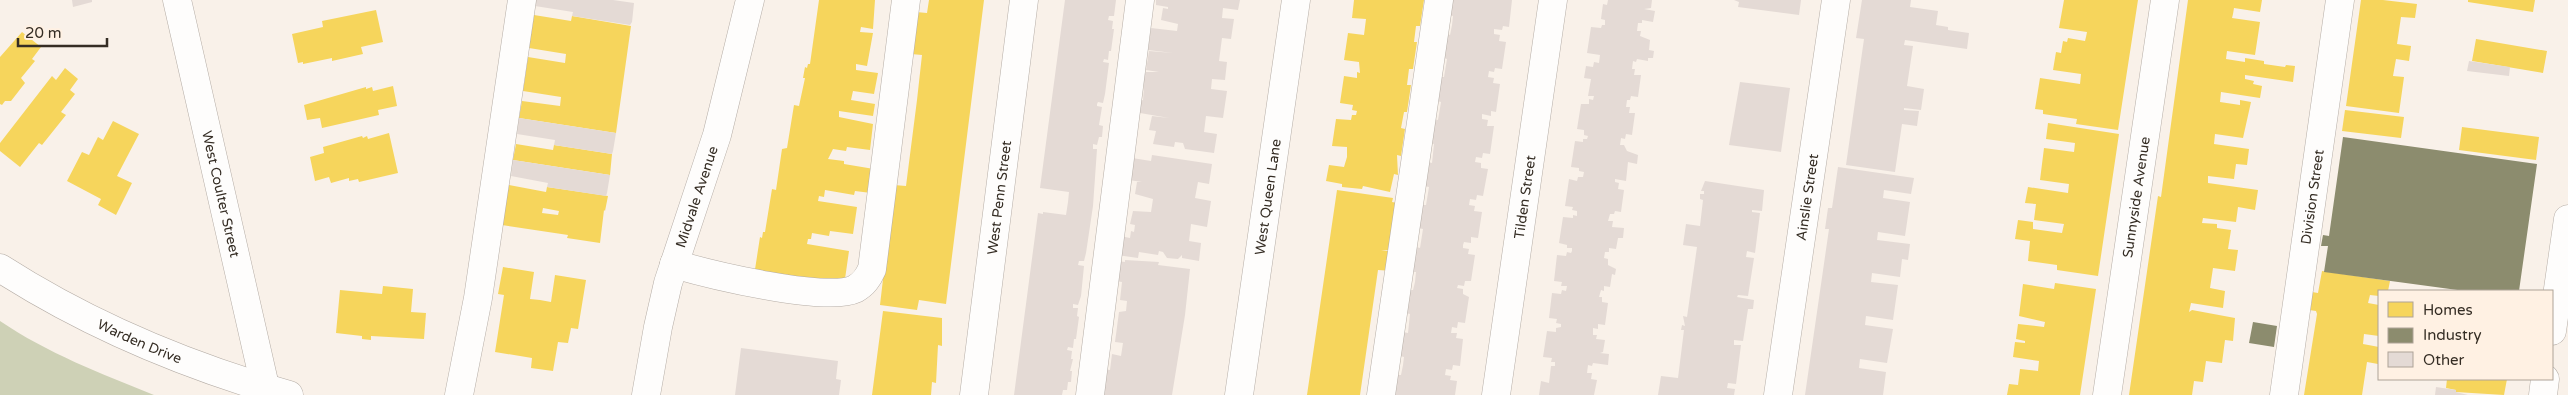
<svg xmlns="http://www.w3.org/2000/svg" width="2568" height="395" viewBox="0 0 2568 395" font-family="'Varela Round',sans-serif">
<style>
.forest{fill:#ced1b6}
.homes{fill:#f6d55c;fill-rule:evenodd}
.industry{fill:#8c8c6e}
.building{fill:#e4dad5}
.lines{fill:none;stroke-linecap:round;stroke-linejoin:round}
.minor-casing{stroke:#b5ada6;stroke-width:29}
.minor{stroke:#fefdfc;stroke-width:28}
.labels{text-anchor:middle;stroke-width:5;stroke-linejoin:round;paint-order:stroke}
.street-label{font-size:14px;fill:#352d24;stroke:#fff1e3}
</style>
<rect width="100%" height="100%" fill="#f9f1e9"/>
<path class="forest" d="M0 321C47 353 102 374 154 395H0Z"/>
<path class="homes" d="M819 0H875L873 29 861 27 860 32 873 33 867 66 856 64V70L878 73 874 94 853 91 851 100 875 104 873 116 839 111V117L873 124 870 150 847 147 846 151 833 149 828 159 844 161V164L874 169 871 193 855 191 854 195 825 190 824 197 819 196 818 201 857 207 853 234 830 231 829 236 812 233 811 239H808L807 244 849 251 845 279 754 276 760 237 762 238 763 232H765L772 189 776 190 782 149 787 148 794 105 799 106 805 78H803L805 67 807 68 808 64H810Z
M929 0H984L946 304 919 300 917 310 880 305 894 185 906 186 917 100 922 55 911 54 916 12 927 13Z
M1354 0H1424L1420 26H1416L1414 42H1417L1413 69H1409L1407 85H1411L1407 112H1404L1401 128 1405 129 1401 156 1397 155 1398 175 1394 174 1390 192 1363 186 1362 189 1342 187V184L1326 181 1329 165 1344 167 1347 157V147L1332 146 1336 119 1351 120 1352 115H1356L1357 111 1352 110 1353 105 1340 103 1344 76 1357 78V72L1360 73 1359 62 1344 60 1348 33 1364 35 1366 19 1352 18Z
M2064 0H2138L2118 130 2076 124 2077 119 2043 114V110L2035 109 2040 78 2080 84 2081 74 2053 70 2056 52 2061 53 2063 41 2067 42 2068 38 2085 41 2086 37 2087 32 2059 28Z
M2188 0H2262L2260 12 2234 8 2233 14 2232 18 2260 22 2255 55 2227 51 2226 59 2245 62V58L2264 61V64L2285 67 2286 65 2295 66 2293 82 2245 75V79L2254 81 2253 84 2262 86 2260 98 2221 92 2220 102 2240 105V100L2251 102 2243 138 2215 134 2214 144 2249 149 2247 165 2236 164 2234 179 2208 176V183L2258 190 2255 210 2238 207 2236 222 2203 218 2202 223 2217 224V228L2231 230 2228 249 2238 250 2235 271 2213 268 2210 288 2225 291 2223 308 2191 303 2189 312 2192 310 2235 318 2233 341 2225 340 2222 363 2206 361 2203 382 2194 381 2192 395H2129L2158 196 2161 197Z
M2361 0H2383L2417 4 2415 18 2401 17 2397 44 2411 46 2409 61 2396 59 2393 76 2404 77 2399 113 2346 106Z
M2468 0H2535L2533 12 2468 2Z
M376 10 383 42 361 47 363 54 332 61V58L303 64V62L298 63 292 34 323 27 322 21Z
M534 15 571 21 572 16 631 26 616 133 519 118 522 101 560 106 561 97 523 91 528 57 565 63 566 54 529 48Z
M22 32 41 47 32 59 35 61 21 78 25 83 11 101H5L2 105 0 104V57Z
M2476 39 2547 51 2543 73 2472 61Z
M65 68 78 79 70 90 75 94 61 112 66 115 42 145 39 143 20 167 0 151V143L52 76 56 80Z
M393 86 397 106 378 110 379 115 322 128 320 118 307 120 304 105 366 87V89L372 87 373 91Z
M2345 110 2404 117 2401 138 2342 131Z
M113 121 139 134 117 176 132 183 116 215 98 205 101 199 67 181 82 152 89 155 98 137 103 140Z
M2048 123 2119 134 2098 276 2057 270V265L2028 261 2030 241 2015 239 2018 220 2033 222V229L2062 233 2064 224 2034 220 2036 204 2025 203 2028 187 2068 193 2069 184 2040 180 2044 148 2074 152 2075 143 2046 139Z
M2462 127 2539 137 2536 160 2459 150Z
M389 133 398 173 359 182 358 179 349 181V178L331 183 329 177 315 181 310 157 324 153 323 147 362 136 363 138 367 136 368 139Z
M516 144 553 150 554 145 612 154 610 175 513 160Z
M509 185 546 192 547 187 608 196 605 211 604 210 600 243 567 238 568 235 502 225ZM543 208 559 211 558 215 542 213Z
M1337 190 1393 198 1392 202 1403 204 1394 250H1381L1396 252 1393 271 1378 270 1360 395H1307Z
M503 267 534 272 530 299 540 300 551 302 555 275 586 280 578 329 571 328 568 343 558 342 553 371 531 368 532 358 495 352 504 295 498 294Z
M2322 271 2390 281 2388 291H2379V296L2370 295 2368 303 2379 305V336L2364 334 2363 344 2379 347V356L2378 364 2367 362 2362 395H2304L2317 314 2316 311 2309 310 2312 292 2318 293Z
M2055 283 2096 289 2080 395H2007L2009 384 2018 385 2020 369 2038 371 2039 361 2013 357 2015 342 2025 343V341L2016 339 2018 324 2044 327 2045 322 2019 316 2023 284 2054 289Z
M383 286 413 289 411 312 426 313 424 339 371 336V340L362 339V336L336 333 340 290 382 294Z
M883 311 942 318V346L938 345 936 383 932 382 931 395H872Z
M2447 379H2507L2504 395 2456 392V390L2446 388Z"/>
<path class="industry" d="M2343 137 2537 164 2519 291H2465L2324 272 2328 246H2321L2323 235 2329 236Z
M2253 322 2277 326 2274 347 2249 343Z"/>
<path class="building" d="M72 0H92V2L73 7Z
M536 0H613L634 3 632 22 630 25 572 16 573 12 535 6Z
M1065 0H1116L1114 16H1109L1108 20 1113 21 1112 29H1114L1111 51H1109L1108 60 1104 59 1103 62 1109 63 1105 94 1103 103 1098 102 1097 104V106L1102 107 1099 125 1103 126 1102 137H1099L1097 145 1093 144V149H1097L1093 206 1086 253 1084 261H1079L1078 265 1084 266 1081 296 1078 305 1073 304V308H1078L1077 316 1079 317 1076 339H1074L1073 348 1068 347 1067 350 1072 351 1071 359H1073L1070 371H1072L1071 382H1068L1067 390H1063L1062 395H1014L1038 213 1043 214V212L1066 215 1068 202 1069 192 1040 188Z
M1156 0H1240L1238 10 1223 8 1222 18 1234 19 1231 39 1222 38 1219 61 1227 62 1225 80 1212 79 1211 89 1227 91 1223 118 1206 116 1204 132 1217 134 1214 153 1185 149 1183 143 1175 142 1174 147 1153 144 1156 131 1149 130 1152 116 1169 118 1140 113 1139 101 1143 100 1144 87 1142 80 1146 72H1159L1146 70 1149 51 1173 53 1148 50 1151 28 1177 31 1178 24 1161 20 1163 8 1168 9V7L1156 5Z
M1451 0H1512L1509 27 1503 26 1502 30 1494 29V34L1500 35 1499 41 1506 42 1502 69 1495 68 1494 72 1489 71 1488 77 1494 78 1493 83 1500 84 1496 112 1491 111V116L1482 114V119L1488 120 1487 126H1494L1490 154 1483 153 1482 158 1476 157 1475 162 1481 163V168L1488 169 1483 196 1477 195 1476 200 1470 199 1469 205 1475 206 1474 211 1482 212 1478 238 1471 237V243L1464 242 1463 245V248L1469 249 1468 254 1475 255 1471 281H1465L1464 286 1458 285 1457 288 1463 289V294L1469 297 1465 323 1458 322 1457 328 1452 327 1451 333H1457L1456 338 1463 339 1460 366 1453 365 1452 370 1446 369 1445 375 1451 376 1450 380 1457 381 1455 395H1394L1397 375H1401L1403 365 1404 357 1400 356 1403 332 1408 333 1410 314 1406 313 1409 290H1413L1415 282 1416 272H1412L1416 247 1420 248 1423 229 1418 228 1422 205H1426L1429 187 1424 186 1428 162 1432 163 1434 144 1431 143 1434 119 1438 120 1441 102 1437 101 1440 77H1444L1447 59 1443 58 1447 34 1450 35 1452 25 1453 16 1449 15Z
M1608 0H1652L1651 8 1644 9 1655 11 1653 22 1642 20V23H1638L1637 31H1641L1640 36 1650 40 1649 50 1654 51 1653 58H1648V61L1637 59 1636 62 1633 61 1632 69H1635L1634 75H1641L1638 97 1631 96 1630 100H1627L1626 107H1630L1629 113H1635L1632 135 1626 134 1625 139 1621 138 1620 145H1624L1627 151 1638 155 1637 164 1628 162 1626 181 1615 179V182L1619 183 1618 189 1624 190 1621 212 1615 211 1614 214H1610L1608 221H1613L1612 227 1624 228 1623 238H1618L1616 249 1609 248V252H1605L1604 258 1608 259V265L1616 269 1615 275 1612 274 1610 287 1604 286V291L1601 290 1599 297H1602V302L1608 303 1605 325 1598 324V329L1593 328V335H1597L1596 339 1605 340 1603 352 1600 353 1609 354 1608 365 1593 363 1592 366 1588 365 1587 373H1592L1591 379 1597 380 1594 395H1539L1541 381 1549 383 1551 366H1555V362H1551L1552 358 1543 357 1547 331 1556 332V328L1561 327V324L1556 323 1557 319 1549 318 1552 293 1561 294 1562 290 1566 291 1567 286H1561L1562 282 1554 281 1557 255 1566 256 1567 252 1571 253 1572 251V248H1567V245L1559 243 1563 217 1573 218V215L1577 216V211L1572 210 1573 207 1565 206 1567 193 1569 179 1577 181 1578 177H1583L1584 172 1579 171V168L1571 167 1575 141 1583 142V139H1587L1588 136 1584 135V130L1577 129 1581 104H1589V99L1593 100 1594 96H1588L1591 79 1584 78 1586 66 1593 67 1594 62 1599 63 1600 55 1587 53 1591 27 1601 28 1602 25H1605V20L1601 19 1603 4 1607 5Z
M1734 0H1801L1799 15 1738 7 1739 2Z
M1862 0H1911L1910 7 1938 11 1936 25 1948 27V30L1969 33 1967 49 1905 40 1904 45 1913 46 1907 86 1924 89 1921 110 1904 108V110L1919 111 1917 126 1902 124 1895 172 1846 165 1864 39 1856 38Z
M2469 61 2510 67 2509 76 2467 71Z
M1740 82 1790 88 1781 152 1729 145Z
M519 118 616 133 613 151 612 154 554 145 555 140 517 134Z
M1152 155 1212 164 1209 184 1198 182 1195 198 1211 201 1207 227 1191 224 1190 233 1189 241 1201 243 1199 261 1182 258V255L1178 259 1167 258 1163 252 1159 251 1158 255 1139 252 1138 258 1117 255 1120 236 1130 238 1131 231 1134 232 1135 225 1130 224 1133 211 1151 212 1153 199 1135 194 1137 182H1142L1129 180 1132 158 1151 161Z
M513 160 610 175 607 193 606 196 547 187 548 183 511 176Z
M1838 167 1914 178 1911 194 1884 190 1883 198 1910 202 1905 236 1878 232 1877 240 1910 244 1908 260 1902 259 1900 277 1872 273 1871 282 1898 285 1893 320 1866 316 1865 325 1893 329 1887 363 1860 359 1859 368 1886 372 1883 395H1805L1829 229H1825L1828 208H1832Z
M1705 181 1764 190 1762 211 1752 210V212L1760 213 1755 253 1747 251 1746 257 1754 258 1748 296 1738 295 1737 297 1754 300 1753 309H1748L1743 341 1734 340V345H1741L1736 384 1728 383 1727 388 1735 389 1734 395H1658L1661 376 1678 378 1684 330H1681L1682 325 1685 326 1683 316 1687 317 1697 247 1683 245 1686 224 1700 226 1703 200 1700 199V194H1704V191H1701Z
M1125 260 1159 262 1158 265 1190 269 1185 315 1172 395H1099L1103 369 1110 370 1112 354 1121 356 1123 343 1115 342 1119 312 1126 311 1127 301 1120 300 1122 282 1114 281 1117 261 1125 262Z
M741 348 838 361 836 379 841 380 839 395H735Z
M2436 387 2456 390V392L2468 395H2435Z"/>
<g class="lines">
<g class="minor-casing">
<g id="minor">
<path id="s1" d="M177 0 267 395"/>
<path d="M674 264C708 274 826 303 855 289 864 284 868 278 872 269L906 0"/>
<path id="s2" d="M0 268C89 325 187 366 289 395"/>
<path d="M2552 331 2568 219"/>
<path d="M459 395 478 298 522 0"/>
<path id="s3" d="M646 395 658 327 668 283 717 135 750 0"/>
<path id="s4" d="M974 395 1024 0"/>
<path d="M1090 395 1140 0"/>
<path id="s5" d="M1239 395 1296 0"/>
<path d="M1381 395 1439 0"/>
<path id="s6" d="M1496 395 1553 0"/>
<path id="s7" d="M1778 395 1836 0"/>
<path id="s8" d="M2107 395 2165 0"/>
<path id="s9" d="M2284 395 2340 0"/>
<path d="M2543 395 2545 379"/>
</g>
</g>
<use href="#minor" class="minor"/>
</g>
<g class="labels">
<g class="street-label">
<text dy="5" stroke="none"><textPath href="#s1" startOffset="199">West Coulter Street</textPath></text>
<text dy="5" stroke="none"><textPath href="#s3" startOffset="205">Midvale Avenue</textPath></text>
<text dy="5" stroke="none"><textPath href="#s4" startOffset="199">West Penn Street</textPath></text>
<text dy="5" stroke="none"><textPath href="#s5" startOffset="200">West Queen Lane</textPath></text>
<text dy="5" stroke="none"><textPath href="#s6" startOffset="200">Tilden Street</textPath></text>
<text dy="5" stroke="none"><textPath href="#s7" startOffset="200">Ainslie Street</textPath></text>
<text dy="5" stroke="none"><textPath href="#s8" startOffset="200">Sunnyside Avenue</textPath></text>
<text dy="5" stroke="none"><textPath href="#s9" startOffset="200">Division Street</textPath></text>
<text dy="5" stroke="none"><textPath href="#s2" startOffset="158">Warden Drive</textPath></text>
</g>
</g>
<rect x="2378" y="290" width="175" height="90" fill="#fff1e3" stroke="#aea397"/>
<rect x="2388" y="302" width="25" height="15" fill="#f6d55c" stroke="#aea397"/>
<text x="2423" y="315" font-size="15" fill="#352d24">Homes</text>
<rect x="2388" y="328" width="25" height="15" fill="#8c8c6e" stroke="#aea397"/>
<text x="2423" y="340" font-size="15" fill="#352d24">Industry</text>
<rect x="2388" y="352" width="25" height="15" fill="#e4dad5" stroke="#aea397"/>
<text x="2423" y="365" font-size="15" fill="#352d24">Other</text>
<path d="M18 38v8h89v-8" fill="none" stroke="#352d24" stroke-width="2.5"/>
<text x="25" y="38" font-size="15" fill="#352d24" stroke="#fff1e3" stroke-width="4" paint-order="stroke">20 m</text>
</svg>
